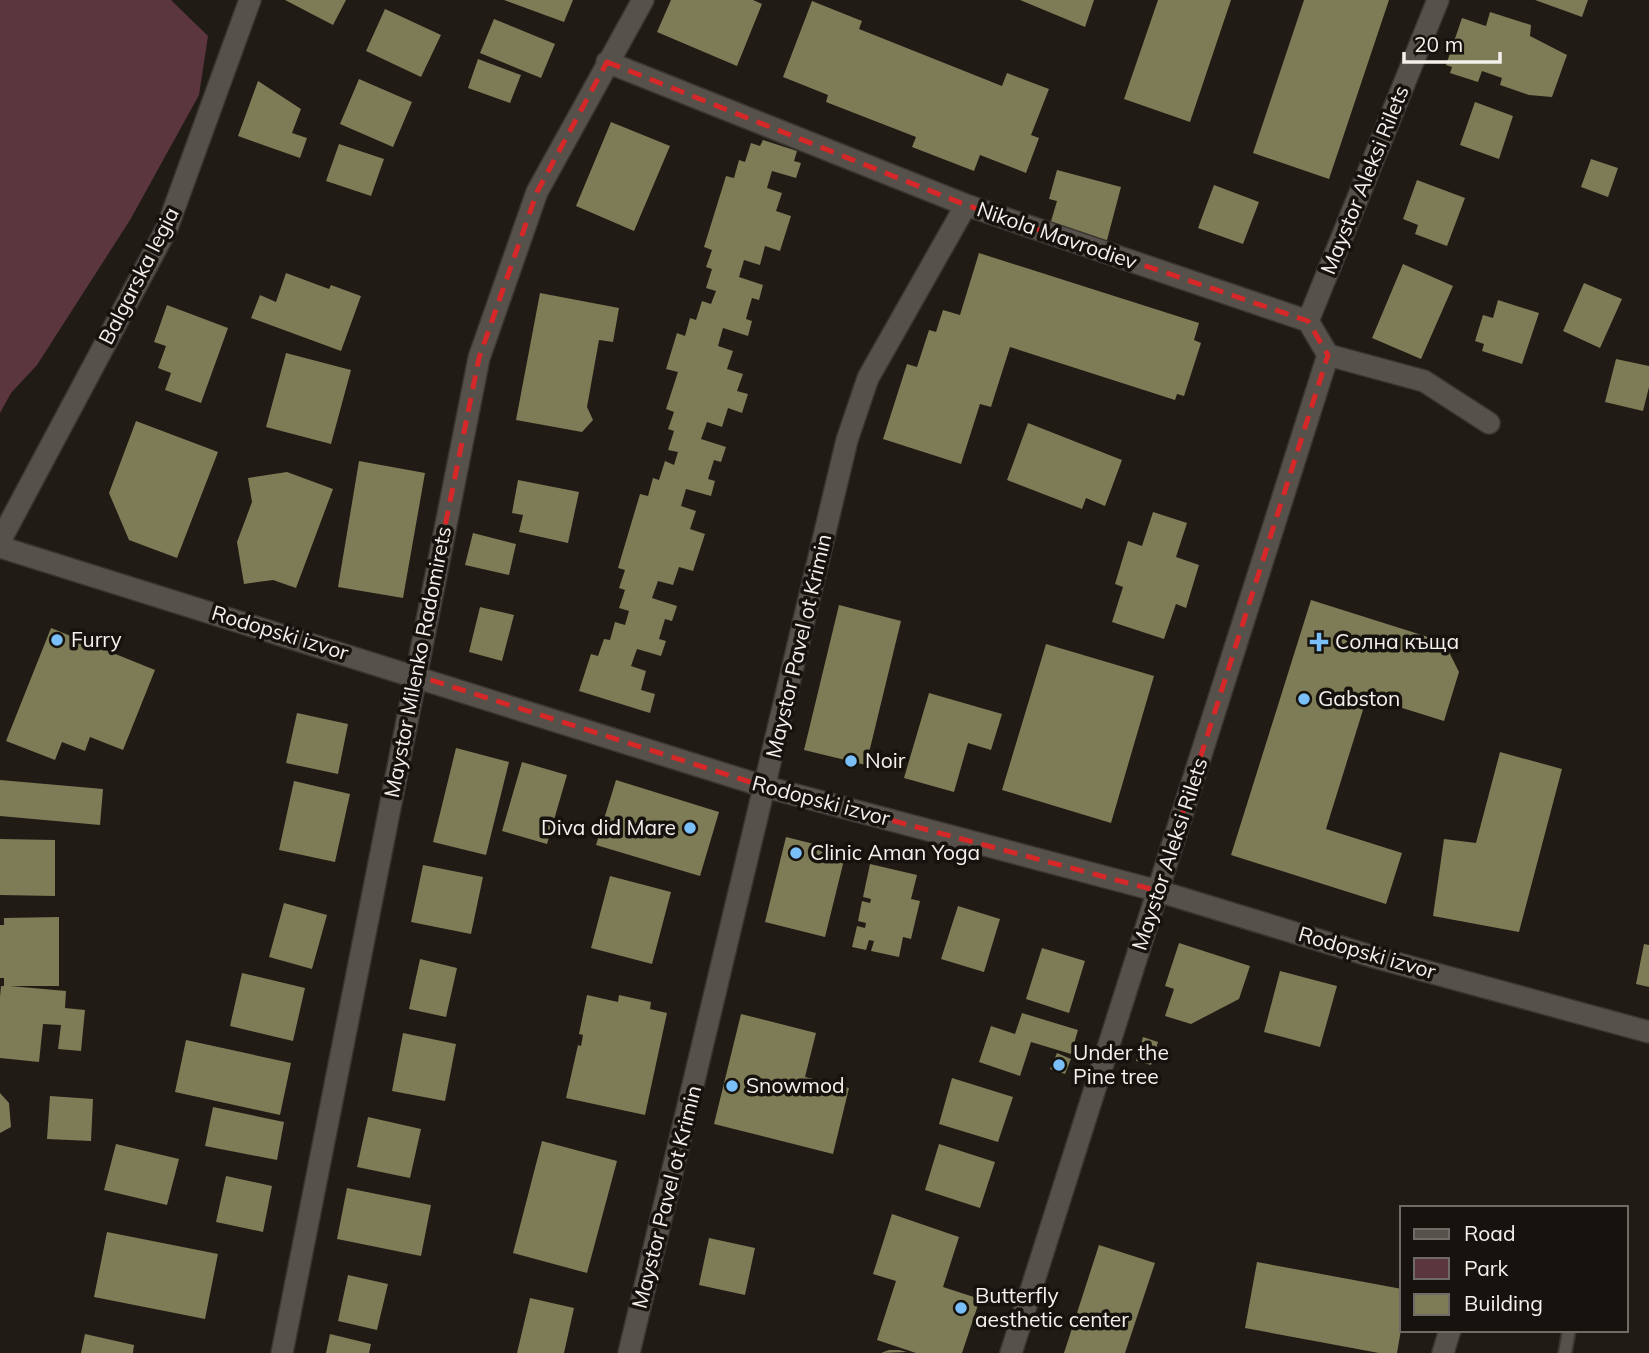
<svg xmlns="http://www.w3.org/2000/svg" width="1649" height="1353" viewBox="0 0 1649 1353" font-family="Mulish,sans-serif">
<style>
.green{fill:#5b363f}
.building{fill:#7d7c56}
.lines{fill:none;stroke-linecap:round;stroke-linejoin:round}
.lane-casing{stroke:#383532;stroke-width:16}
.street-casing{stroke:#383532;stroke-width:24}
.lane{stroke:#57514b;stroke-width:12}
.street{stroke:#57514b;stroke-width:21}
.marked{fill:none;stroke:#d62828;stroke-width:5;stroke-dasharray:14 9;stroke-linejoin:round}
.poi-dot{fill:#7abff8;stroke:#16120d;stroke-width:2.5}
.labels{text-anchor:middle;stroke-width:7;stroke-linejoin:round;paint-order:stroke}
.street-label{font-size:21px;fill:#f4f1ed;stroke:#16120d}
.poi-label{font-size:21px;fill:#f4f1ed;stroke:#16120d;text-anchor:start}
</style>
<rect width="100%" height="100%" fill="#201b15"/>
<path class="green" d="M0 0H171L208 36 199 95 130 220 37 365 11 393 0 413Z"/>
<path class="building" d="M285 0H346L333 25Z
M504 0H573L564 22Z
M671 0H753L762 4 737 66 657 32Z
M1020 0H1094L1085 27Z
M1158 0H1231L1190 122 1124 99Z
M1304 0H1389L1329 179 1253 153Z
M1535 0H1588L1582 17Z
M812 1 862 21 859 29 1002 86 1007 73 1049 89 1031 135 1039 138 1026 173 980 155 974 171 912 147 916 137 826 102 828 95 783 77Z
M385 9 441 35 421 77 366 51Z
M1490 12 1531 25 1530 36 1567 55 1552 97 1529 95 1500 85 1502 78 1482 71 1478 82 1450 73 1452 67 1446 65 1462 18 1486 26Z
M494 19 555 44 541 78 480 53Z
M478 59 521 75 510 103 468 88Z
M359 79 412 102 393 147 340 124Z
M258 81 301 109 292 133 307 138 300 158 238 136Z
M1475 102 1513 116 1499 159 1460 145Z
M611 122 670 146 634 231 576 206Z
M763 140 797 151 794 161 801 163 796 178 772 171 767 188 782 193 776 211 791 216 780 251 765 246 760 265 744 260 739 277 763 285 759 300 752 298 749 308 746 319 752 321 748 336 723 328 718 346 733 351 727 369 743 374 737 391 748 394 742 413 728 408 722 427 707 422 701 439 726 447 721 462 714 460 708 479 715 481 711 496 686 489 681 506 696 511 690 529 705 534 693 571 679 567 673 585 658 581 652 598 677 606 672 621 665 619 659 639 666 641 661 656 637 649 631 666 646 671 641 690 655 694 650 713 579 691 591 654 598 656 604 639 610 640 615 622 625 625 629 611 619 608 625 590 619 588 625 570 618 568 640 494 648 496 653 478 659 480 665 461 674 465 678 452 668 450 674 431 668 429 674 412 666 409 678 372 666 369 677 333 685 336 690 318 696 320 702 301 711 304 716 291 706 288 712 269 706 267 712 250 704 247 726 176 734 178 739 160 745 162 751 143 760 146Z
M339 144 384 159 371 196 326 181Z
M1591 159 1618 168 1608 197 1581 187Z
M1057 170 1121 187 1106 244 1049 228 1057 201 1049 199Z
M1417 180 1465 198 1447 246 1415 234 1418 225 1403 219Z
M1214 185 1259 202 1243 244 1198 228Z
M979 253 1199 323 1194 340 1201 343 1184 396 1177 394 1175 400 1010 347 991 407 980 404 961 464 883 439 907 364 917 367 929 330 936 332 943 310 960 315Z
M1403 264 1453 286 1421 359 1372 338Z
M286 273 329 289 331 285 361 296 341 351 251 318 260 295 276 302Z
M1584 283 1622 299 1600 348 1563 331Z
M540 293 619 308 613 342 599 340 587 407 593 420 582 432 516 420Z
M1498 300 1539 313 1522 364 1482 351 1484 344 1475 341 1483 315 1493 318Z
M167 305 228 328 201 403 165 390 171 373 158 368 166 346 154 342Z
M286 353 351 370 331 444 266 427Z
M1616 359 1649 366V387L1643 411 1605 402Z
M136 421 218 452 177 558 129 540 109 493Z
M1028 423 1122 460 1105 506 1086 498 1082 509 1007 480Z
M359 461 425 473 403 598 338 587Z
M287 472 333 489 296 588 273 580 244 584 237 542 252 502 248 478Z
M518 480 579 492 568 543 519 532 523 515 512 513Z
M1153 512 1187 523 1176 557 1199 565 1186 608 1176 604 1164 639 1112 622 1123 587 1115 584 1128 541 1142 546Z
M473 533 516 544 509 575 465 565Z
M1311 600 1444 642 1459 672 1444 721 1367 697 1326 829 1402 853 1386 904 1231 855Z
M839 605 901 621 866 765 804 750Z
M480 607 514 615 502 661 469 652Z
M51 628 155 670 123 750 90 737 85 751 62 742 55 760 6 741Z
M1046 644 1154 676 1111 823 1002 790Z
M929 693 1002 714 991 750 968 743 954 792 904 778Z
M297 713 348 724 338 774 286 763Z
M456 748 509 762 486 855 433 842Z
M1500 752 1562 769 1519 932 1433 916 1444 839 1476 843Z
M522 762 567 775 547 844 502 831Z
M0 780 103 789 100 825 0 816Z
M616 780 719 812 700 876 596 845Z
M294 781 350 794 335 862 279 850Z
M786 837 846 852 825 937 765 922Z
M0 839 55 840V896L0 895Z
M870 864 917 875 911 899 920 901 911 939 903 937 899 957 871 951 874 941 869 940 866 950 852 947 857 926 865 928 866 923 858 921 862 901 870 903 871 899 863 897Z
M423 865 483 877 471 934 411 922Z
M610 876 671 892 652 964 591 948Z
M284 903 327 915 312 969 269 957Z
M958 906 1000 919 984 972 941 959Z
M59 917V986H10L66 991 65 1008 85 1010 81 1051 58 1049 61 1025 43 1024 39 1062 0 1058V997L1 986H4V978H0V925H4V918Z
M1179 943 1250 966 1239 999 1191 1024 1165 1016 1174 989 1165 986Z
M1644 944 1649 945V987L1636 984Z
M1042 948 1085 961 1069 1013 1026 999Z
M420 959 457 968 446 1017 409 1009Z
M1280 971 1337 986 1320 1047 1264 1032Z
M242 973 305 988 293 1041 230 1026Z
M587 995 618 1002 619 995 651 1002 650 1009 667 1013 645 1115 566 1098 578 1045 581 1046 583 1035 579 1034Z
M1022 1013 1078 1030 1071 1054 1031 1042 1020 1076 979 1062 991 1026 1015 1034Z
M741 1014 816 1033 805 1077 849 1088 833 1154 714 1124Z
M403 1033 456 1044 445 1101 392 1091Z
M1143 1037 1158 1042 1151 1065 1136 1061Z
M186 1040 291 1063 280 1115 175 1092Z
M1057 1053 1071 1059 1065 1074 1050 1069Z
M952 1078 1013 1097 998 1142 939 1124Z
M0 1093 9 1103 11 1127 0 1133Z
M50 1096 93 1099 91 1141 47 1139Z
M213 1107 284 1122 277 1160 205 1146Z
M368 1117 421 1129 410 1178 357 1167Z
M542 1141 617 1161 587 1273 513 1253Z
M116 1144 179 1159 167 1205 104 1190Z
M939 1144 995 1162 980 1208 925 1190Z
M226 1176 272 1186 263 1232 216 1222Z
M347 1188 431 1205 421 1256 337 1239Z
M892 1214 959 1237 943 1287 980 1299 962 1353H916L877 1340 896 1281 873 1274Z
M107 1232 218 1254 205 1319 94 1297Z
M709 1238 755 1248 745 1295 699 1285Z
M1099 1245 1155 1263 1125 1353H1064Z
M1257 1262 1402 1289V1324L1397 1353H1379L1245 1328Z
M348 1275 388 1284 377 1330 338 1321Z
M530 1298 574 1308 564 1353H517Z
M85 1334 134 1345 133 1353H81Z
M330 1334 371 1344 369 1353H326Z
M889 1350H899L907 1352 881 1353Z"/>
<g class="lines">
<g class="lane-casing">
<path id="lane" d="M1565 1353 1569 1330"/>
</g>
<g class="street-casing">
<path id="street" d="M607 62 966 205 1308 321 1328 355 1424 381 1489 423
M1308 321 1438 0
M0 541 167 228 250 0
M0 547 766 787 1158 891 1374 957 1649 1032
M282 1353 479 358 537 192 643 0
M629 1353 847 440 868 378 966 205
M1011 1353 1328 355
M1443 1353 1450 1330"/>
</g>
<use href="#lane" class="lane"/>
<use href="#street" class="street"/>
</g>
<path class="marked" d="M607 62 966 205 1308 321 1328 355 1158 891 766 787 415 675 479 358 537 192Z"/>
<g class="poi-dot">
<circle cx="57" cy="640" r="7"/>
<path d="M1315.5 631.5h7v7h7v7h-7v7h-7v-7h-7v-7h7z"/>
<circle cx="1304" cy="699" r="7"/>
<circle cx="851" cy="761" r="7"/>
<circle cx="690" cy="828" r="7"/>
<circle cx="796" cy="853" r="7"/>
<circle cx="1059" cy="1065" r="7"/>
<circle cx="732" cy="1086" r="7"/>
<circle cx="961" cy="1308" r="7"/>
</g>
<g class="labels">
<g class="street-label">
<text transform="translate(1365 180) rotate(-68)" y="7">Maystor Aleksi Rilets</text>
<text transform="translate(1057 236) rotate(19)" y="7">Nikola Mavrodiev</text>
<text transform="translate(139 276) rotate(-63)" y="7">Balgarska legia</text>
<text transform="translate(280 633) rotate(17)" y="7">Rodopski izvor</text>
<text transform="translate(799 646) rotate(-77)" y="7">Maystor Pavel ot Krimin</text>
<text transform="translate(418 662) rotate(-79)" y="7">Maystor Milenko Radomirets</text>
<text transform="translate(821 801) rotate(15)" y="7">Rodopski izvor</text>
<text transform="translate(1170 854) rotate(-72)" y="7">Maystor Aleksi Rilets</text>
<text transform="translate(1367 953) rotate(16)" y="7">Rodopski izvor</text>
<text transform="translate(667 1197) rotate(-76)" y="7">Maystor Pavel ot Krimin</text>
</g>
<g class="poi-label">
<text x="71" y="647">Furry</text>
<text x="1335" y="649">Солна къща</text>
<text x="1318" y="706">Gabston</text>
<text x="865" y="768">Noir</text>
<text x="676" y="835" text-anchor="end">Diva did Mare</text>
<text x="810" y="860">Clinic Aman Yoga</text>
<text x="1073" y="1060">Under the<tspan x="1073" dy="24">Pine tree</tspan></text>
<text x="746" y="1093">Snowmod</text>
<text x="975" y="1303">Butterfly<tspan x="975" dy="24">aesthetic center</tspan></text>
</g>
</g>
<rect x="1400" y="1206" width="228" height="126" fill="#16120d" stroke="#6f6b67" stroke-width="2"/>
<rect x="1414" y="1229" width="35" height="10" fill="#57514b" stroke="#6f6b67" stroke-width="2"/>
<text x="1464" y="1241" font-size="21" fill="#f4f1ed">Road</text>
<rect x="1414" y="1258" width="35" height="21" fill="#5b363f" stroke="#6f6b67" stroke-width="2"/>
<text x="1464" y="1276" font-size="21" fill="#f4f1ed">Park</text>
<rect x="1414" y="1294" width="35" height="21" fill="#7d7c56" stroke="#6f6b67" stroke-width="2"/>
<text x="1464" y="1311" font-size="21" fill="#f4f1ed">Building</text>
<path d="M1404 52v10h96v-10" fill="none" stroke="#f4f1ed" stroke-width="3.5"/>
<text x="1414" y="52" font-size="21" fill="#f4f1ed" stroke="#16120d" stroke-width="5" paint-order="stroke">20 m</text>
</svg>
